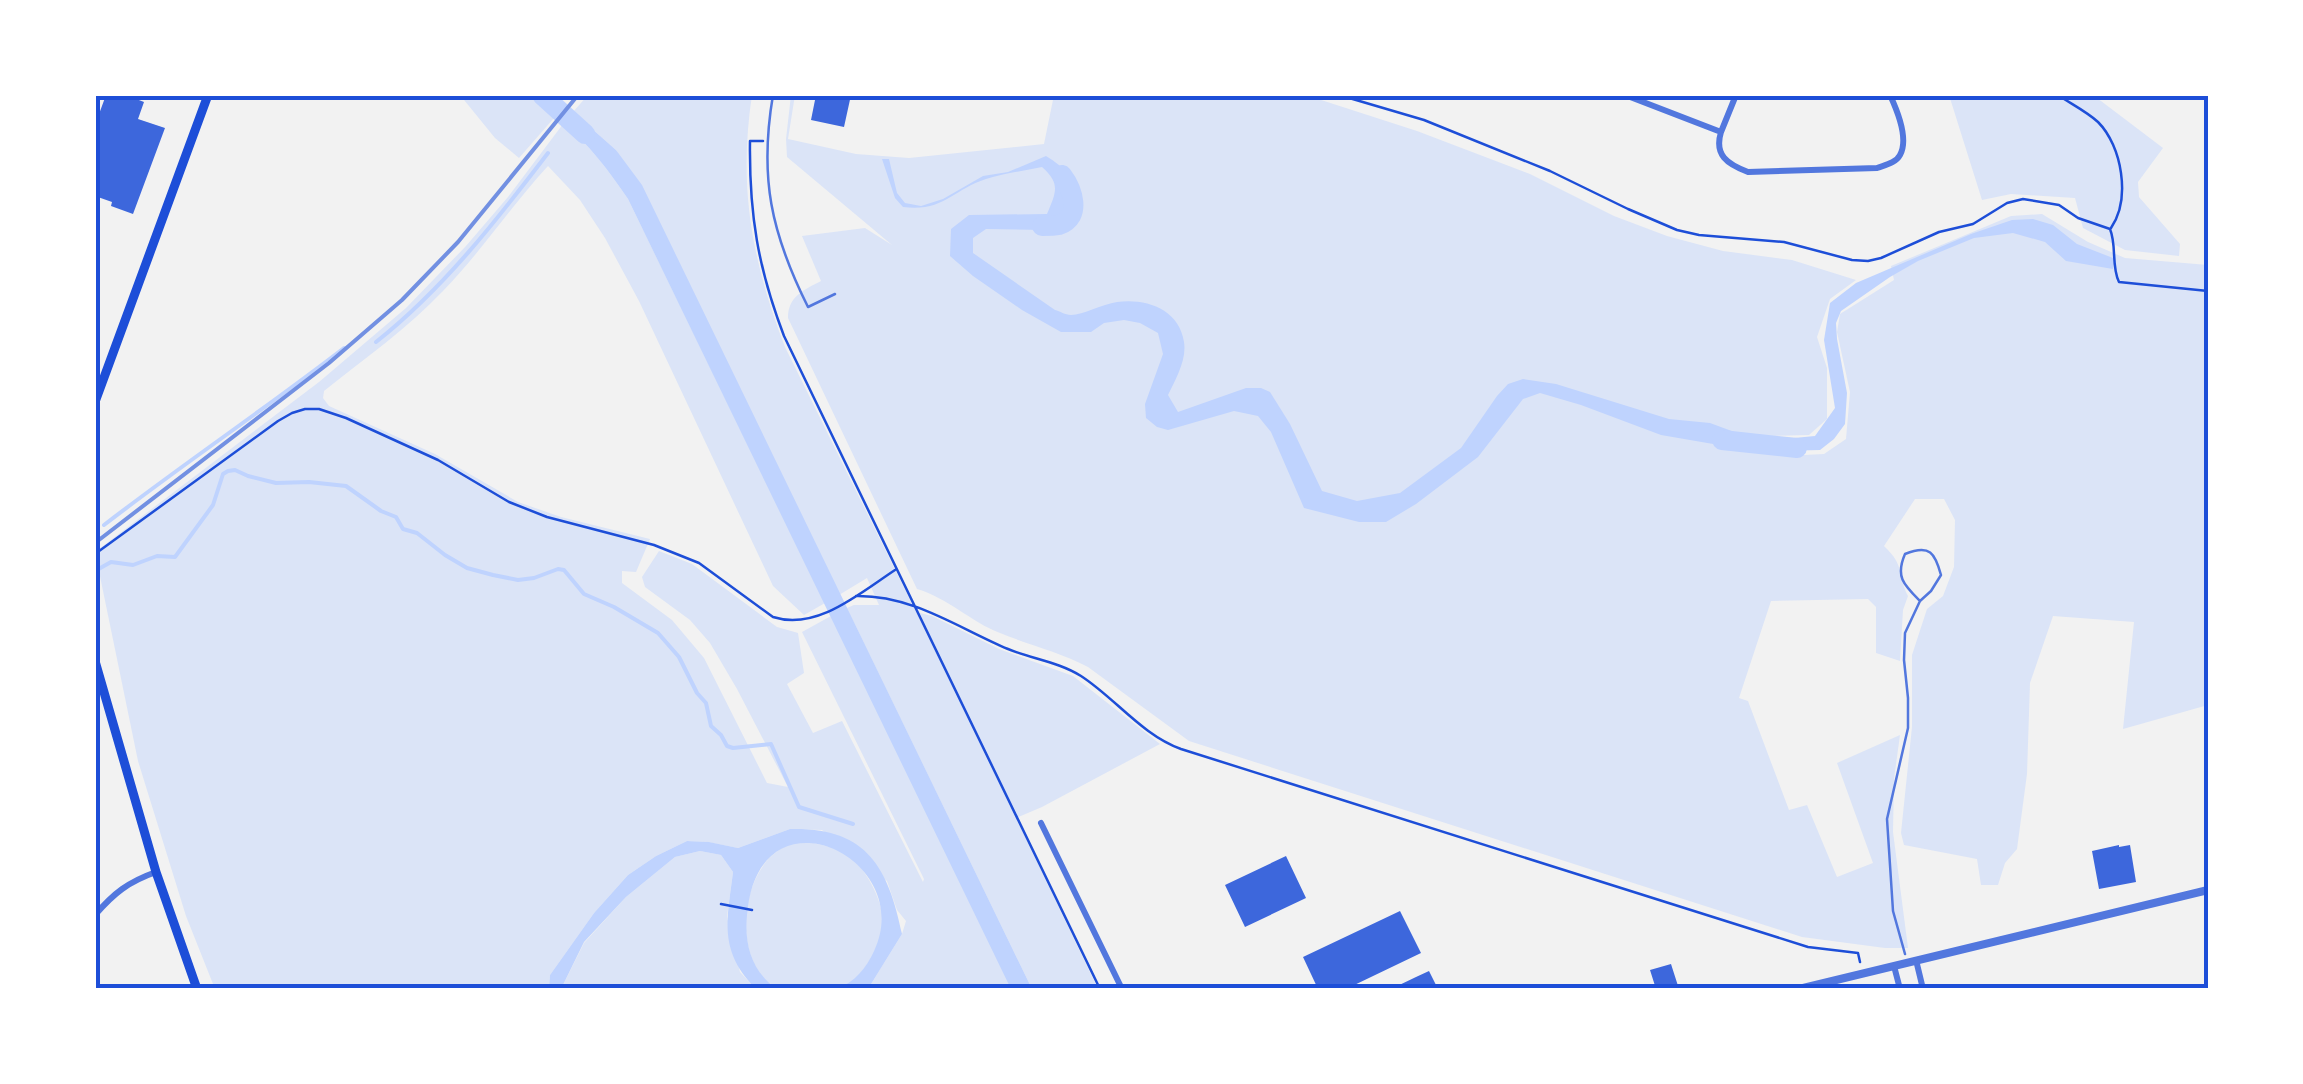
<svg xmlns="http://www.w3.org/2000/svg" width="2303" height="1084" viewBox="0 0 2303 1084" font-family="'Roboto Condensed',sans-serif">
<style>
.green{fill:#dbe4f7}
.water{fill:#bfd3fe}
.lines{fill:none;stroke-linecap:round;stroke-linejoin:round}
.stream{stroke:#bfd3fe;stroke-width:4}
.river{stroke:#bfd3fe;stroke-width:20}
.building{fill:#3d67dc}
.path{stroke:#1d4ed8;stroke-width:2.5}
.service{stroke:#5277de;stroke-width:2.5}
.minor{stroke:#5277de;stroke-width:6}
.tertiary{stroke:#5277de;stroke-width:8}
.secondary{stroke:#1d4ed8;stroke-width:9}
.rail{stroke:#7290e2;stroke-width:4}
.neatline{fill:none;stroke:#1d4ed8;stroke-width:4}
</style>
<rect width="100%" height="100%" fill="#f2f2f2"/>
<path class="green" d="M460 95H529L554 118 519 158 495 138Z
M588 95H752C738 187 752 261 785 347L916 612 932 616 999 649 1073 676 1160 744 1042 807 1016 818 1098 989H1032L847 608 854 605H879L867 578 839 595 685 277 616 150 573 112Z
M791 95H795L788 139 856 154 909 158 1044 144 1054 95H1297L1318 99 1417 131 1530 174 1614 216 1667 236 1723 251 1792 260 1856 280 1830 299 1817 337 1827 368V419L1809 435 1772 436 1771 454 1784 456 1824 454 1846 439 1850 392 1837 332 1840 314 1894 280 1891 266 2011 216 2042 214 2088 242 2125 258 2208 265V705L2123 729 2134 622 2053 616 2030 683 2027 774 2017 849 2005 863 1998 885H1981L1977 859 1904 845 1901 833 1912 727V655L1927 609 1943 596 1954 567 1955 520 1944 499H1915L1884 546C1906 567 1896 572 1908 596L1903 610 1900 661 1876 653V607L1868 599 1771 601 1739 698 1748 701 1789 810 1807 805 1837 877 1873 863 1837 763 1900 735 1894 779 1893 832 1908 948H1885L1802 937 1189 741 1088 667C1060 652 1029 645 1000 633 971 622 948 598 917 589L788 318C788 296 804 290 821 281L802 236 865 228 892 245 787 157 786 139Z
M1949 95H2091L2101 101 2163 148 2138 182 2139 197 2180 244 2179 256 2125 250 2083 228 2075 198 2011 194 1982 200Z
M563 124C589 143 610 173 628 199L825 603 804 615 773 586 639 301 605 238 580 200 548 166C511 206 481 252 443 291 408 328 364 359 324 391L323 398 329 406 435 454 518 502 561 517 650 539 636 572 622 571V583L672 620 704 658 767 783 788 787 737 689 710 643 690 620 645 587 642 577 659 551 692 564 777 627 798 633 804 673 787 684 813 733 842 721 923 882 924 879 802 632 831 616 1016 989H868L902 934 906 921 897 910 887 881 822 830 790 829 738 848 708 842 687 841 656 856 628 875 594 913 550 975 549 989H215L186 916 138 761 95 552 319 382 406 308 466 246 508 197Z
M793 842C813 842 835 845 851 858 867 871 881 898 883 919 884 931 878 944 872 955 867 966 858 978 848 985 836 992 816 989 802 989 785 989 773 990 761 975 739 945 742 896 763 866 770 855 781 848 793 842Z
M700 851 721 855 733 872 727 917 740 972 756 989H561L584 943 626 897 675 857Z"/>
<path class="water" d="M573 112 616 150 642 185 1032 989H1011L628 199C610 173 589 143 563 124Z
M1046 156C1079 176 1076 191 1064 224L1044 230 986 229 973 238V253L1055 310C1060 311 1065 315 1071 315 1083 315 1102 304 1117 302 1146 298 1179 309 1184 342 1187 360 1175 380 1168 395L1178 412 1246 388H1261L1270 392 1290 424 1322 491 1357 501 1400 493 1461 448 1497 396 1508 384 1523 379 1556 384 1669 419 1710 423 1748 437V450L1661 435 1581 405 1540 393 1523 399 1478 457 1416 504 1386 522H1359L1304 508 1271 432 1258 416 1234 411 1168 430 1157 427 1146 418 1145 404 1163 354 1158 333 1140 323 1124 320 1104 323 1091 332H1061L1022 310 973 276 950 256 951 229 969 215 1047 214C1056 192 1061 184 1042 167 1024 171 1004 173 986 179 952 190 944 212 903 207L895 198 882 159H889L897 193 905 203 921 206 943 199 983 176 1008 172Z
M2033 219 2053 225 2077 244 2113 258V269L2066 261 2045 242 2013 233 1974 238 1918 261 1890 277 1841 311 1836 323 1837 339 1847 393 1845 424 1834 439 1820 450 1772 451 1773 440 1815 436 1835 408 1824 340 1830 303 1856 283 1971 234 2012 220Z
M790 829C866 827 888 866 902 934L868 989H837C855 982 866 968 874 951 918 858 758 781 747 915 744 944 752 972 777 989H756C718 950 727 921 733 872L721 855 700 851 675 857 626 897 584 942 561 989H549L550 975 594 913 628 875 656 856 687 841 709 842 738 848Z"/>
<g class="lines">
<path class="stream" d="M376 342C443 289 496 221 548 153
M104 525C183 464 265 409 344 348
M95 571 111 562 133 565 157 556 175 557 213 505 223 474 228 471 235 470 248 476 276 483 309 482 346 486 381 511 396 517 403 529 417 533 445 555 467 568 493 575 518 580 534 578 558 569 564 570 584 594 614 607 658 633 679 657 697 693 706 703 711 726 721 735 727 746 733 748 771 744 799 807 853 824"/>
<path class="river" d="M542 95 585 134
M1042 226C1048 226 1054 226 1059 225 1083 217 1072 188 1062 175
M1722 440 1797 448"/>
</g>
<path class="building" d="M106 95H126L144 102 138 119 165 128 133 214 111 206 112 202 95 196V125Z
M816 95H851L844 127 811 120Z
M2119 845V847L2130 845 2136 882 2099 889 2092 851Z
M1286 856 1306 898 1245 927 1225 885Z
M1400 911 1421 953 1346 989H1318L1303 957Z
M1671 964 1679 989H1656L1650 970Z
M1429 971 1438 989H1391L1416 977Z"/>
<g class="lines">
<path class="path" d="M1339 95 1424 120 1550 171 1628 209 1677 230 1699 235 1784 242 1852 260 1868 261 1881 258 1939 232 1973 224 2007 203 2023 199 2059 205 2078 218 2110 229C2117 246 2111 266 2119 282L2208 291
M2058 95C2071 104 2086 111 2098 122 2122 146 2131 199 2111 228
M763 141H750C749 214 758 268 784 336L1100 989
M95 554 278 421 292 413 305 409H319L346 418 438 460 509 502 547 517 654 545 699 563 773 617C817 631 860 593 895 570
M856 596C913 595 958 628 1008 649 1032 659 1059 662 1081 676 1115 698 1142 735 1181 749L1808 947 1858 953 1860 962
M721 904 752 910"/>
<path class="service" d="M773 95C759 177 771 233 808 307L835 294
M1905 954 1893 911 1887 819 1908 728V698L1904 660 1905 633 1920 601 1931 591 1941 575C1935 553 1930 544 1905 554 1895 577 1904 585 1920 601"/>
<path class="minor" d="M1625 95 1721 132 1736 95
M1721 132C1714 155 1727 164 1748 172L1877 168C1885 165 1896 163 1900 155 1909 139 1897 110 1890 95
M1041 823 1122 989
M95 915C114 893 128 882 156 872
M1916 960 1923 989
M1894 966 1900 989"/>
<path class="tertiary" d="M1799 989 2208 890"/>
<path class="secondary" d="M95 402 208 95
M95 661 156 872 197 989"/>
<path class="rail" d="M95 543 329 363 402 300 458 242 578 95"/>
</g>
<rect width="2303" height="1084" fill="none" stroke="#ffffff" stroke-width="195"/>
<rect x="98" y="98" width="2108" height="888" class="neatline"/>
</svg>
